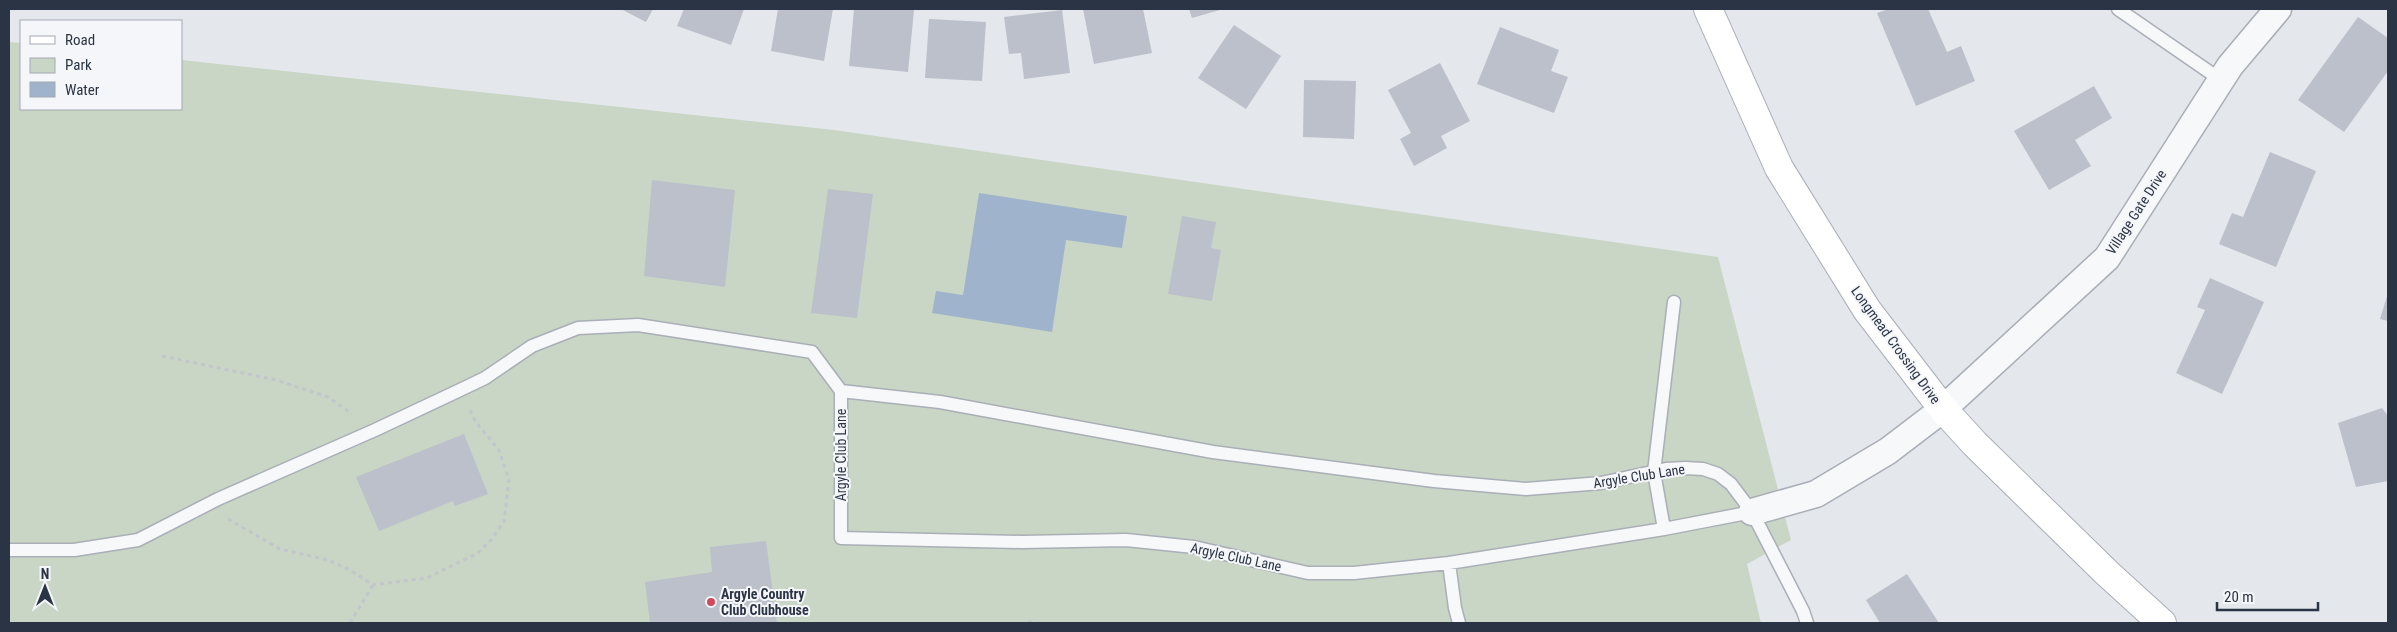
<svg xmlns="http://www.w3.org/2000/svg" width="2397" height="632" viewBox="0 0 2397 632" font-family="'Roboto Condensed',sans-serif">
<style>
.green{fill:#c9d6c5}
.water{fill:#9fb4cc}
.building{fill:#bbc0ca}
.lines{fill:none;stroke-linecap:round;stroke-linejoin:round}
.lane-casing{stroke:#a9aeb7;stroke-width:15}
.street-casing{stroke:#a9aeb7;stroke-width:29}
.secondary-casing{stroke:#a9aeb7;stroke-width:30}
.path{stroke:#c2c5cb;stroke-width:3;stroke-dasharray:4 4;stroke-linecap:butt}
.lane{stroke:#f7f8fa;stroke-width:12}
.street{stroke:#f7f8fa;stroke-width:26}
.secondary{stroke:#fff;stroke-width:28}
.poi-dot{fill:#d1495b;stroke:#f4f6f9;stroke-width:2}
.labels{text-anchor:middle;stroke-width:4;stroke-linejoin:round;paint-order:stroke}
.street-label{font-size:14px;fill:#2b3445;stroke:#f4f6f9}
.poi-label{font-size:14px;font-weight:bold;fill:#2b3445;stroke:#f4f6f9;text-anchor:start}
</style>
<rect width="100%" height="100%" fill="#e4e7ec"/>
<path class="green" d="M9 42 21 43V109H181V60L834 130 1718 257 1791 540 1747 564 1761 623H9Z"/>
<path class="water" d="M979 193 1127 216 1122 248 1066 240 1052 332 932 313 936 291 963 295Z"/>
<path class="building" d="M621 9H653L646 22Z
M684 9H744L731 45 677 26Z
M778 9H833L824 61 771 51Z
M854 9 914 10 908 72 849 66Z
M1083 9H1143L1152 53 1094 64Z
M1189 9H1223L1192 18Z
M1889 9H1928L1947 52 1961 46 1975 81 1916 106 1877 13Z
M1062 10 1070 73 1024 79 1021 53 1009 54 1004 17Z
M2358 17 2388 38V71L2344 132 2298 100Z
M929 19 986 22 982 81 925 78Z
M1234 25 1281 56 1246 109 1198 78Z
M1500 27 1559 50 1551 71 1568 77 1554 113 1477 84Z
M1440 63 1470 121 1441 136 1447 148 1414 166 1400 139 1411 133 1388 90Z
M1304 80 1356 81 1354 139 1303 137Z
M2094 86 2112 118 2075 140 2091 166 2049 190 2014 131Z
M2270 152 2316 171 2276 267 2219 244 2232 213 2243 217Z
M652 180 735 190 725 287 644 276Z
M828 189 873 194 857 318 811 313Z
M1182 216 1216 222 1211 248 1221 250 1212 301 1168 294Z
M2210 278 2264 302 2222 394 2176 373 2205 310 2197 307Z
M2388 293V321L2380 319Z
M2382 408 2388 416V481L2356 487 2338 423Z
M464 434 488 494 455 506 453 501 379 531 356 477Z
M766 541 777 623H650L645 582 712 572 710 547Z
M1907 574 1939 623H1880L1866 600Z"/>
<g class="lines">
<g class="lane-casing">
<path id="lane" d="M2118 9 2221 80
M1752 512 1664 529 1449 563 1354 573H1308L1194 547 1126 540 1022 542 841 538V391L940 402 1213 452 1434 481 1526 489 1601 483 1666 469 1685 468 1703 469 1718 474 1731 484 1752 512 1803 611 1807 623
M1664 529 1654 472 1674 302
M9 550H74L138 540 218 499 375 430 460 390 485 378 532 346 578 328 638 325 812 352 841 391
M1449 563 1455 608 1459 623"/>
</g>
<g class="street-casing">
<path id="street" d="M1752 512 1816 494 1888 451 1943 409 2107 258 2230 66 2278 9"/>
</g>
<g class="secondary-casing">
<path id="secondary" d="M1708 9 1779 168 1867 310 1943 409 1975 444 2107 573 2162 623"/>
</g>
<path class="path" d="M162 356 276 380 328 397 352 414
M228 519 280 549 328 560 352 571 373 585 427 578 478 553 492 539 504 521 509 480 499 450 475 421 470 410
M1028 622 1039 623
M350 623 373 585"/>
<use href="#lane" class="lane"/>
<use href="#street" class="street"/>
<use href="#secondary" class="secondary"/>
</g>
<circle class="poi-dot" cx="711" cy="602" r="5"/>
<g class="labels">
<g class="street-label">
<text transform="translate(2136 212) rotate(-57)" y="5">Village Gate Drive</text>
<text transform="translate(1896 345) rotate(54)" y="5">Longmead Crossing Drive</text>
<text transform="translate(841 455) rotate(-90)" y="5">Argyle Club Lane</text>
<text transform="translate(1639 476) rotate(-9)" y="5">Argyle Club Lane</text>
<text transform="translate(1236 557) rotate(12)" y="5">Argyle Club Lane</text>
</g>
<g class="poi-label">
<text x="721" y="599">Argyle Country<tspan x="721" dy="16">Club Clubhouse</tspan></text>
</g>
</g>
<rect width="2397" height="632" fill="none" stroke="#2b3445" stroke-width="20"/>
<rect x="20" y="20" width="162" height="90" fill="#f4f6f9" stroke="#a4a8b1"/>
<rect x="30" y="36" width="25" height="8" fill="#ffffff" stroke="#a4a8b1"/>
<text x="65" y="45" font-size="15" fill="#2b3445">Road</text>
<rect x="30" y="58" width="25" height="15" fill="#c9d6c5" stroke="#a4a8b1"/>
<text x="65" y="70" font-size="15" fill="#2b3445">Park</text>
<rect x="30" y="82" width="25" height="15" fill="#9fb4cc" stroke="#a4a8b1"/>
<text x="65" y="95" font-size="15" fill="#2b3445">Water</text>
<g transform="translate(45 587)" stroke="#f4f6f9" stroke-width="4" paint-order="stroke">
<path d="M0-4L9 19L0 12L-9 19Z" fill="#2b3445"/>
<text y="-8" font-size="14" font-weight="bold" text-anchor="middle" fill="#2b3445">N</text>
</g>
<path d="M2217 602v8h101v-8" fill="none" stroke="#2b3445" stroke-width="2.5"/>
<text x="2224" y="602" font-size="15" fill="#2b3445" stroke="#f4f6f9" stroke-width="4" paint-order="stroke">20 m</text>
</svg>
